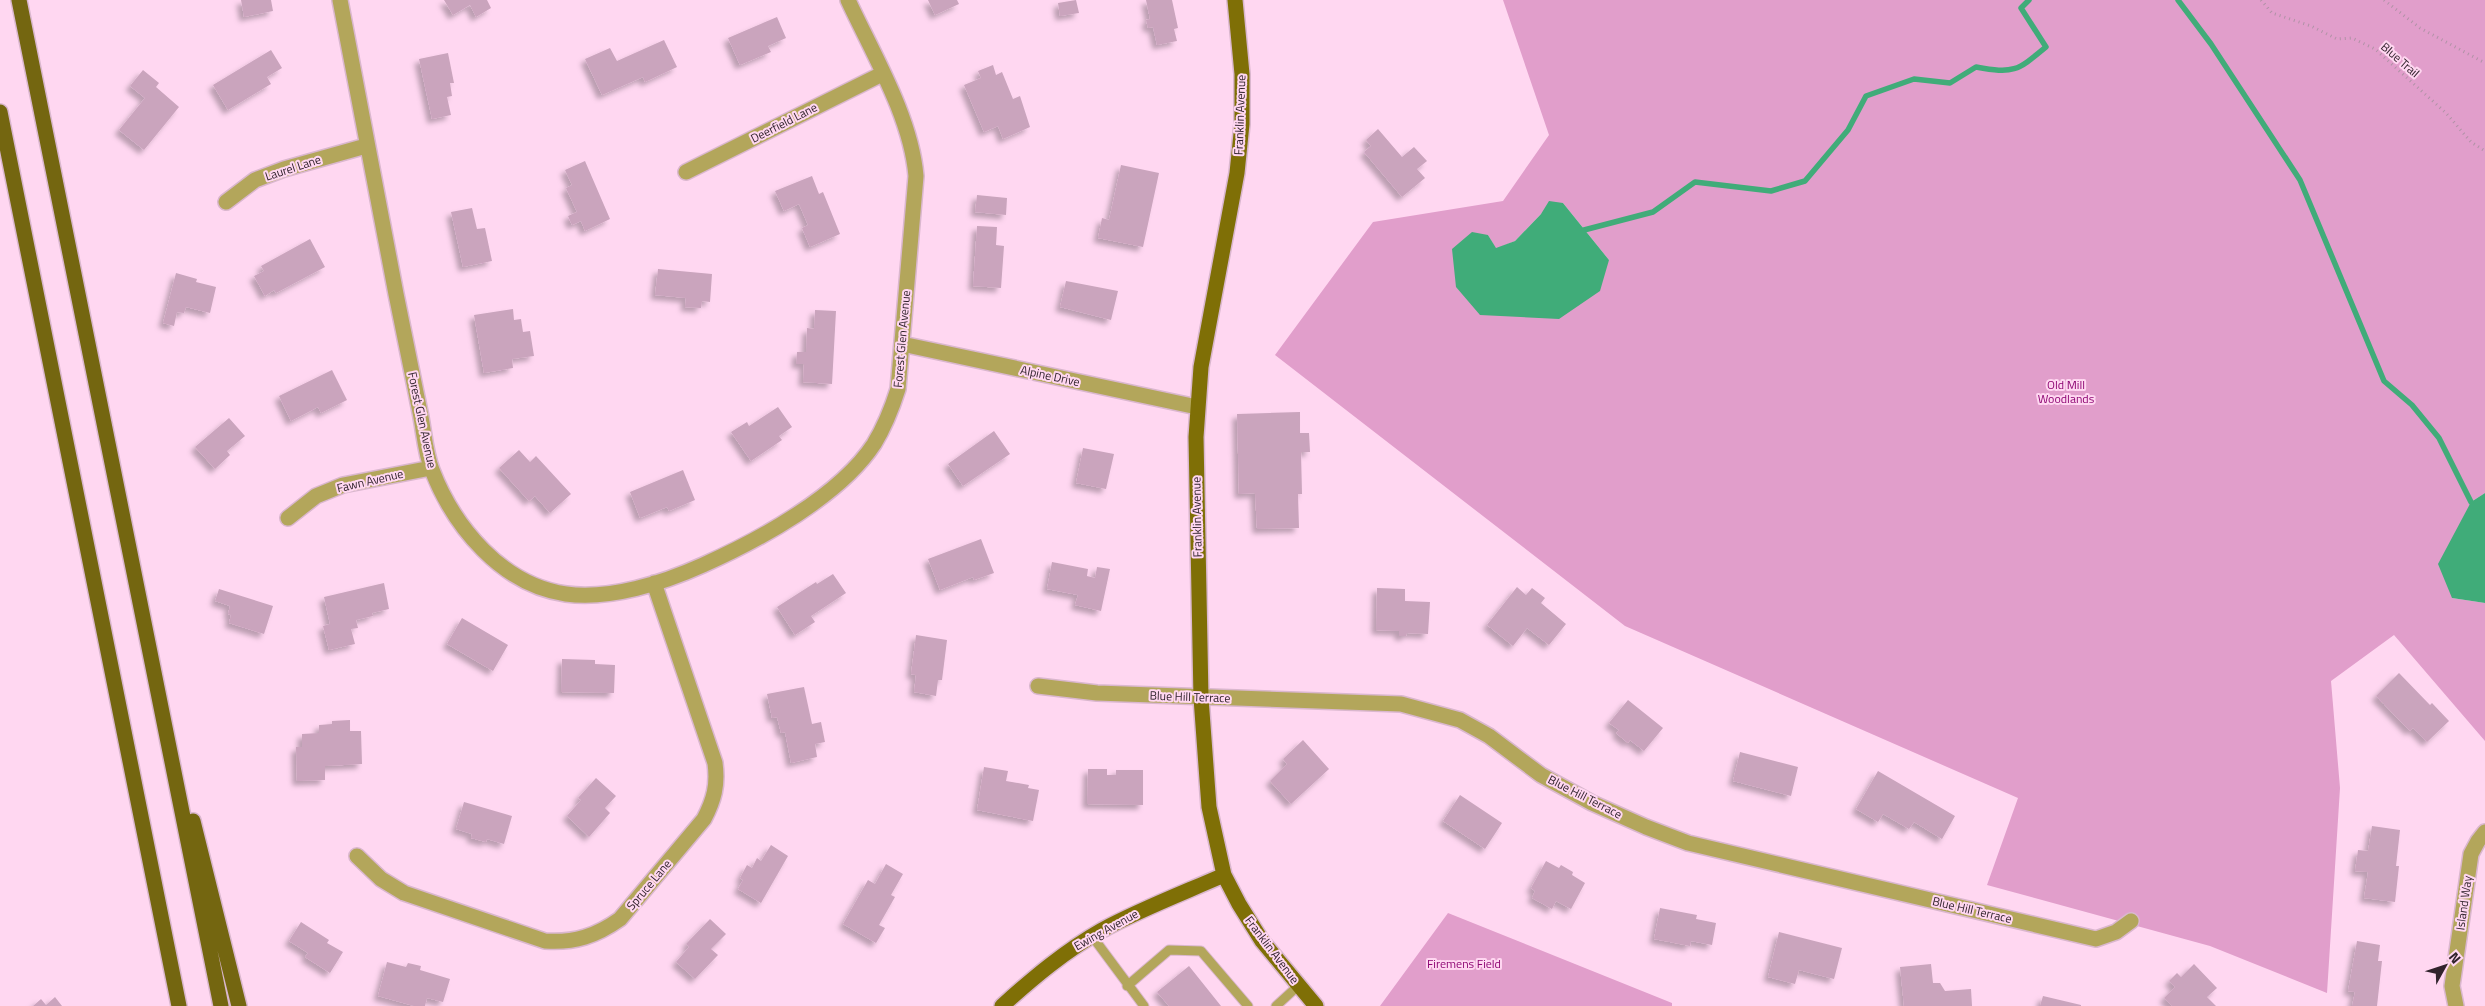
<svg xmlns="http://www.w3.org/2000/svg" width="2485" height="1006" viewBox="0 0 2485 1006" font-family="'Titillium Web',sans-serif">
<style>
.green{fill:#e19ecb;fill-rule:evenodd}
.water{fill:#40ac79}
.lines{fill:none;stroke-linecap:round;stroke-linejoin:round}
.stream{stroke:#40ac79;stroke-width:5.5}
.building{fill:#caa4bd;filter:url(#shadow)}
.service-casing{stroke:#dab7ce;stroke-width:11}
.minor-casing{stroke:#dab7ce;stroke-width:18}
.primary-casing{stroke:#dab7ce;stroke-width:18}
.trunk-casing{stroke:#dab7ce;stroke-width:18}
.path{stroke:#b092a6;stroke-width:3;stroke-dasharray:1 4;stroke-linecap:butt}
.service{stroke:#b3a65b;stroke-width:9}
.minor{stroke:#b3a65b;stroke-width:15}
.primary{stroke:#7f6f06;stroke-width:15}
.trunk{stroke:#746610;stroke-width:15}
.labels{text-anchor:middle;stroke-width:4;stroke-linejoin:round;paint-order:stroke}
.street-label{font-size:12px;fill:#31232c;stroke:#ffd7f1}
.park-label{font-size:12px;fill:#8d0572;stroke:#ffd7f1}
</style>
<defs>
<filter id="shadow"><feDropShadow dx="-4.5" dy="4.5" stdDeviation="2.5" flood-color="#0004"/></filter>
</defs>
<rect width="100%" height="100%" fill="#ffd7f1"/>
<path class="green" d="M1503 0H2485V493L2471 502 2452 598 2485 603V741L2394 635 2331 681 2340 788 2327 993 2210 946 1987 885 2018 798 1625 626 1275 355 1373 222 1503 201 1549 135ZM1563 203 1609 260 1453 249 1488 235 1496 249 1515 241 1541 214Z
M1448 913 1672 1003V1006H1380Z"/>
<path class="water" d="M1549 201 1563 203 1609 260 1600 291 1559 319 1480 315 1456 287 1452 249 1472 232 1488 235 1496 248 1515 241 1541 214Z
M2485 493V603L2452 598 2438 564 2471 502Z"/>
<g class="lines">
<path class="stream" d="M2178 0 2211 44 2300 180 2384 381 2412 405 2439 438 2471 502
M1584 230 1653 212 1695 182 1771 191 1805 181 1848 130 1866 96 1914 79 1950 83 1976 67C2014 74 2017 71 2046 47L2021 8 2029 0"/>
</g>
<path class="building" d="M241 0H271L273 11 244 17Z
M444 0H487L491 8 476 17 470 5 453 15Z
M928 0H957L959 4 935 15Z
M1076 0 1079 13 1060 16 1058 3Z
M1146 0H1172L1178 28 1174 29 1177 41 1157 45 1153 27 1148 28 1146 20 1150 19Z
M777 17 786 38 768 46 771 52 740 65 728 38Z
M664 40 677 67 645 82 643 77 602 95 585 59 610 48 617 61Z
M271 50 282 68 267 77 271 84 228 110 213 85Z
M448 53 454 83H450L452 96 447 97 451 115 432 119 419 59Z
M993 65 996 75 1002 72 1013 99 1020 96 1030 127 1003 139 998 126 984 132 964 85 981 78 978 71Z
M143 70 159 83 156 87 179 107 144 150 119 130 145 98 130 86Z
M1378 129 1402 157 1414 147 1427 161 1417 169 1425 178 1402 197 1364 152 1371 146 1366 140Z
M585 161 610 219 585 231 581 221 572 225 568 216 577 212 566 188 572 185 565 170Z
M1121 165 1159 173 1143 247 1098 238 1102 218 1109 220Z
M812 176 819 194 823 192 840 234 810 247 802 228 808 225 799 204 784 211 775 191Z
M977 195 1007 198 1006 215 975 212Z
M472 208 477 229 485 228 492 261 463 267 451 212Z
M977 226 997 227 996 245 1004 246 1001 288 973 286Z
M310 239 325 267 276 293 274 290 265 296 254 276 264 271 261 266Z
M658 269 712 274 710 302 702 301 701 308 685 307 686 298 655 295Z
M176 273 197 279 196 282 216 287 210 313 186 307 184 313 177 312 174 326 163 323Z
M1066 281 1118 291 1111 320 1060 307Z
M513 309 514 320 521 319 523 332 530 331 534 356 512 359 513 368 484 373 474 315Z
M815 310 836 311 832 384 803 382 804 364H796L797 352H806L807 328 814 329Z
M332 370 347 400 321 413 318 407 291 421 279 396Z
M778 407 792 427 779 436 782 440 751 461 731 432 747 422 749 426Z
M1300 412V433H1309L1310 452H1301L1302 494H1298L1299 528 1257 529 1255 493 1239 494 1237 414Z
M229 418 245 436 227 451 230 455 215 469 195 447Z
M994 431 1010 454 963 486 948 464Z
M1083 448 1114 454 1106 489 1076 483Z
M519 450 530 462 536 456 571 494 550 513 535 496 529 501 499 468Z
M683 470 695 500 669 511 667 507 640 518 630 492Z
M981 539 994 573 974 580 973 577 940 590 928 559Z
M1052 562 1088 569 1087 576 1095 578 1097 567 1110 569 1101 611 1075 605 1078 595 1047 589Z
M833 574 846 593 811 616 815 622 795 635 777 607 816 582 817 584Z
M384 583 389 609 372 613 373 616 356 620 358 628 351 629 355 644 329 650 323 626 330 624 324 597Z
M1517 587 1526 595 1532 588 1545 598 1541 603 1566 624 1549 645 1527 628 1513 646 1487 625Z
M1377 588 1405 589V601L1430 602 1428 634 1407 633 1406 636H1399V631L1376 630Z
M219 589 273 606 264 634 229 623 231 615 228 614 230 606 215 601Z
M462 618 508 645 493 671 447 644Z
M916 635 947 640 942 680H938L936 696 914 692 916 675 911 674Z
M562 659 595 660V664L615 665 614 693 561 692Z
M2399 673 2430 705 2432 703 2449 721 2427 742 2413 728 2410 731 2376 696Z
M804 687 812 724 821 722 825 742 815 744 817 757 791 763 785 732 781 733 777 717 772 718 767 694Z
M1628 700 1663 728 1644 751 1630 740 1628 743 1616 733 1619 730 1609 723Z
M350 720V731H361L362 764 325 766V780L297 781 296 747H302V734L319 733V725L332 724V721Z
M1303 740 1329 769 1291 804 1270 781 1287 764 1283 759Z
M1740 752 1798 767 1791 796 1733 781Z
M984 767 1008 771 1006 781 1029 785 1028 788 1039 790 1033 821 977 810Z
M1088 769H1107V775H1116V770H1143V805L1087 804Z
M1878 771 1955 816 1942 839 1914 822 1909 829 1883 814 1878 822 1856 809Z
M596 778 616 796 605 808 610 813 589 837 567 816 581 800 578 798Z
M1460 795 1502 823 1485 849 1443 821Z
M464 802 512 816 504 844 487 839 486 842 471 838 472 834 456 829Z
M2372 826 2400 830 2396 866H2399L2395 902 2364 898 2368 872 2355 871 2358 850 2368 851Z
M771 845 788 856 761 903 738 889 743 880 740 878 747 865 752 868 757 858 761 861Z
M1546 861 1559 868 1561 865 1573 872 1572 875 1585 883 1571 909 1556 901 1552 909 1532 898 1535 891 1531 888Z
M886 864 903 874 891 895 895 897 879 925 885 928 876 943 843 924 868 880 875 884Z
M1660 908 1697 915 1696 919 1716 923 1712 945 1691 941 1690 946 1654 939Z
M710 919 726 934 711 949 718 955 695 979 676 962 689 947 686 944Z
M301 922 329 940 327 943 343 952 330 973 305 957 308 953 289 941Z
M1779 932 1842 948 1834 979 1799 970 1795 984 1768 977Z
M2357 941 2380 945 2378 961H2382L2377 1006H2352L2355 992 2348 991Z
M387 962 406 967 408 963 421 966 420 970 450 979 443 1002 427 998 425 1006H414L378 996Z
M1931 964 1933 983H1940L1945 991 1971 989 1972 1006H1904L1900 967Z
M2194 964 2217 988 2207 997 2216 1006H2172L2164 998 2175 987 2169 981 2177 973 2181 977Z
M1189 966 1221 1006H1169L1157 992Z
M2043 996 2081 1005V1006H2040Z
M55 997 62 1006H33L41 999 46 1005Z"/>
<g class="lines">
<g class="service-casing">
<path id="service" d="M1092 936 1144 1006
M1127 986 1169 950 1201 951 1248 1006
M1276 1006 1299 985"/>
</g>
<g class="minor-casing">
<path id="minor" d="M340 0C358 98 377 196 396 294 404 333 412 372 420 412 424 431 425 452 432 470 454 527 502 585 566 594 610 600 663 583 703 565 759 540 840 496 874 444 885 426 892 408 898 389L916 176C911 117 873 54 848 0
M686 172 882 74
M226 202 255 180 284 169 366 146
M902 344 1197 407
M288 518 316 496 343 485 431 468
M1038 686 1097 693 1401 704 1460 720 1489 736 1541 775 1592 803 1646 827 1688 843 2096 939 2116 932 2131 921
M357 856 381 879 404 893 545 941C575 943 596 936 620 919L704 819C714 800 718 785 715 763L654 583
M2456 1006 2452 986 2471 854 2478 841 2485 832"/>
</g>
<g class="primary-casing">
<path id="primary" d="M1235 0 1242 74V124L1237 173 1201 367 1196 437 1201 698 1209 807 1224 875 1239 904 1262 941 1316 1006
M1002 1006C1033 978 1065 951 1102 930 1141 909 1183 893 1224 875"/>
</g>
<g class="trunk-casing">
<path id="trunk" d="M19 0 221 1006
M0 112 179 1006
M193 821 239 1006"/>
</g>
<path class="path" d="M2261 0 2272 13 2311 26 2337 39 2352 38 2375 49 2446 113 2471 142 2485 151
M2384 0 2420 28 2485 63"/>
<use href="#service" class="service"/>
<use href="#minor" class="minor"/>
<use href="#primary" class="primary"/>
<use href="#trunk" class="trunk"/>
</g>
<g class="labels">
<g class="street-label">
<text transform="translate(2400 60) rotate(41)" y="4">Blue Trail</text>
<text transform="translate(1240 115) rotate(-88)" y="4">Franklin Avenue</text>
<text transform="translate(784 123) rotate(-27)" y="4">Deerfield Lane</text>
<text transform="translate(293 168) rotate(-18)" y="4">Laurel Lane</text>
<text transform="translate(902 339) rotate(-85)" y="4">Forest Glen Avenue</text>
<text transform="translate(1050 376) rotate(12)" y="4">Alpine Drive</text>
<text transform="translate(422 420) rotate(78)" y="4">Forest Glen Avenue</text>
<text transform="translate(370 481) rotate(-13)" y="4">Fawn Avenue</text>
<text transform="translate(1197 517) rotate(-91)" y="4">Franklin Avenue</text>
<text transform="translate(1190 697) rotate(2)" y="4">Blue Hill Terrace</text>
<text transform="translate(1585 797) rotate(27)" y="4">Blue Hill Terrace</text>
<text transform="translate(649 885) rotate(-50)" y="4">Spruce Lane</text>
<text transform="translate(2464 903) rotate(-82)" y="4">Island Way</text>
<text transform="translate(1972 910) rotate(13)" y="4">Blue Hill Terrace</text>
<text transform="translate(1106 930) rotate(-29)" y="4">Ewing Avenue</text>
<text transform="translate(1272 950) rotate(53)" y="4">Franklin Avenue</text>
</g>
<g class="park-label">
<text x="2066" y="389">Old Mill<tspan x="2066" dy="14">Woodlands</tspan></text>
<text x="1464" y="968">Firemens Field</text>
</g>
</g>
<g transform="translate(2445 966) rotate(50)" stroke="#ffd7f1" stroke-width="4" paint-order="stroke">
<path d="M0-4L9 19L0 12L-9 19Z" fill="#31232c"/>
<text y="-8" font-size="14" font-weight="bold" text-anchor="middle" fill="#31232c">N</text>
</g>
</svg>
